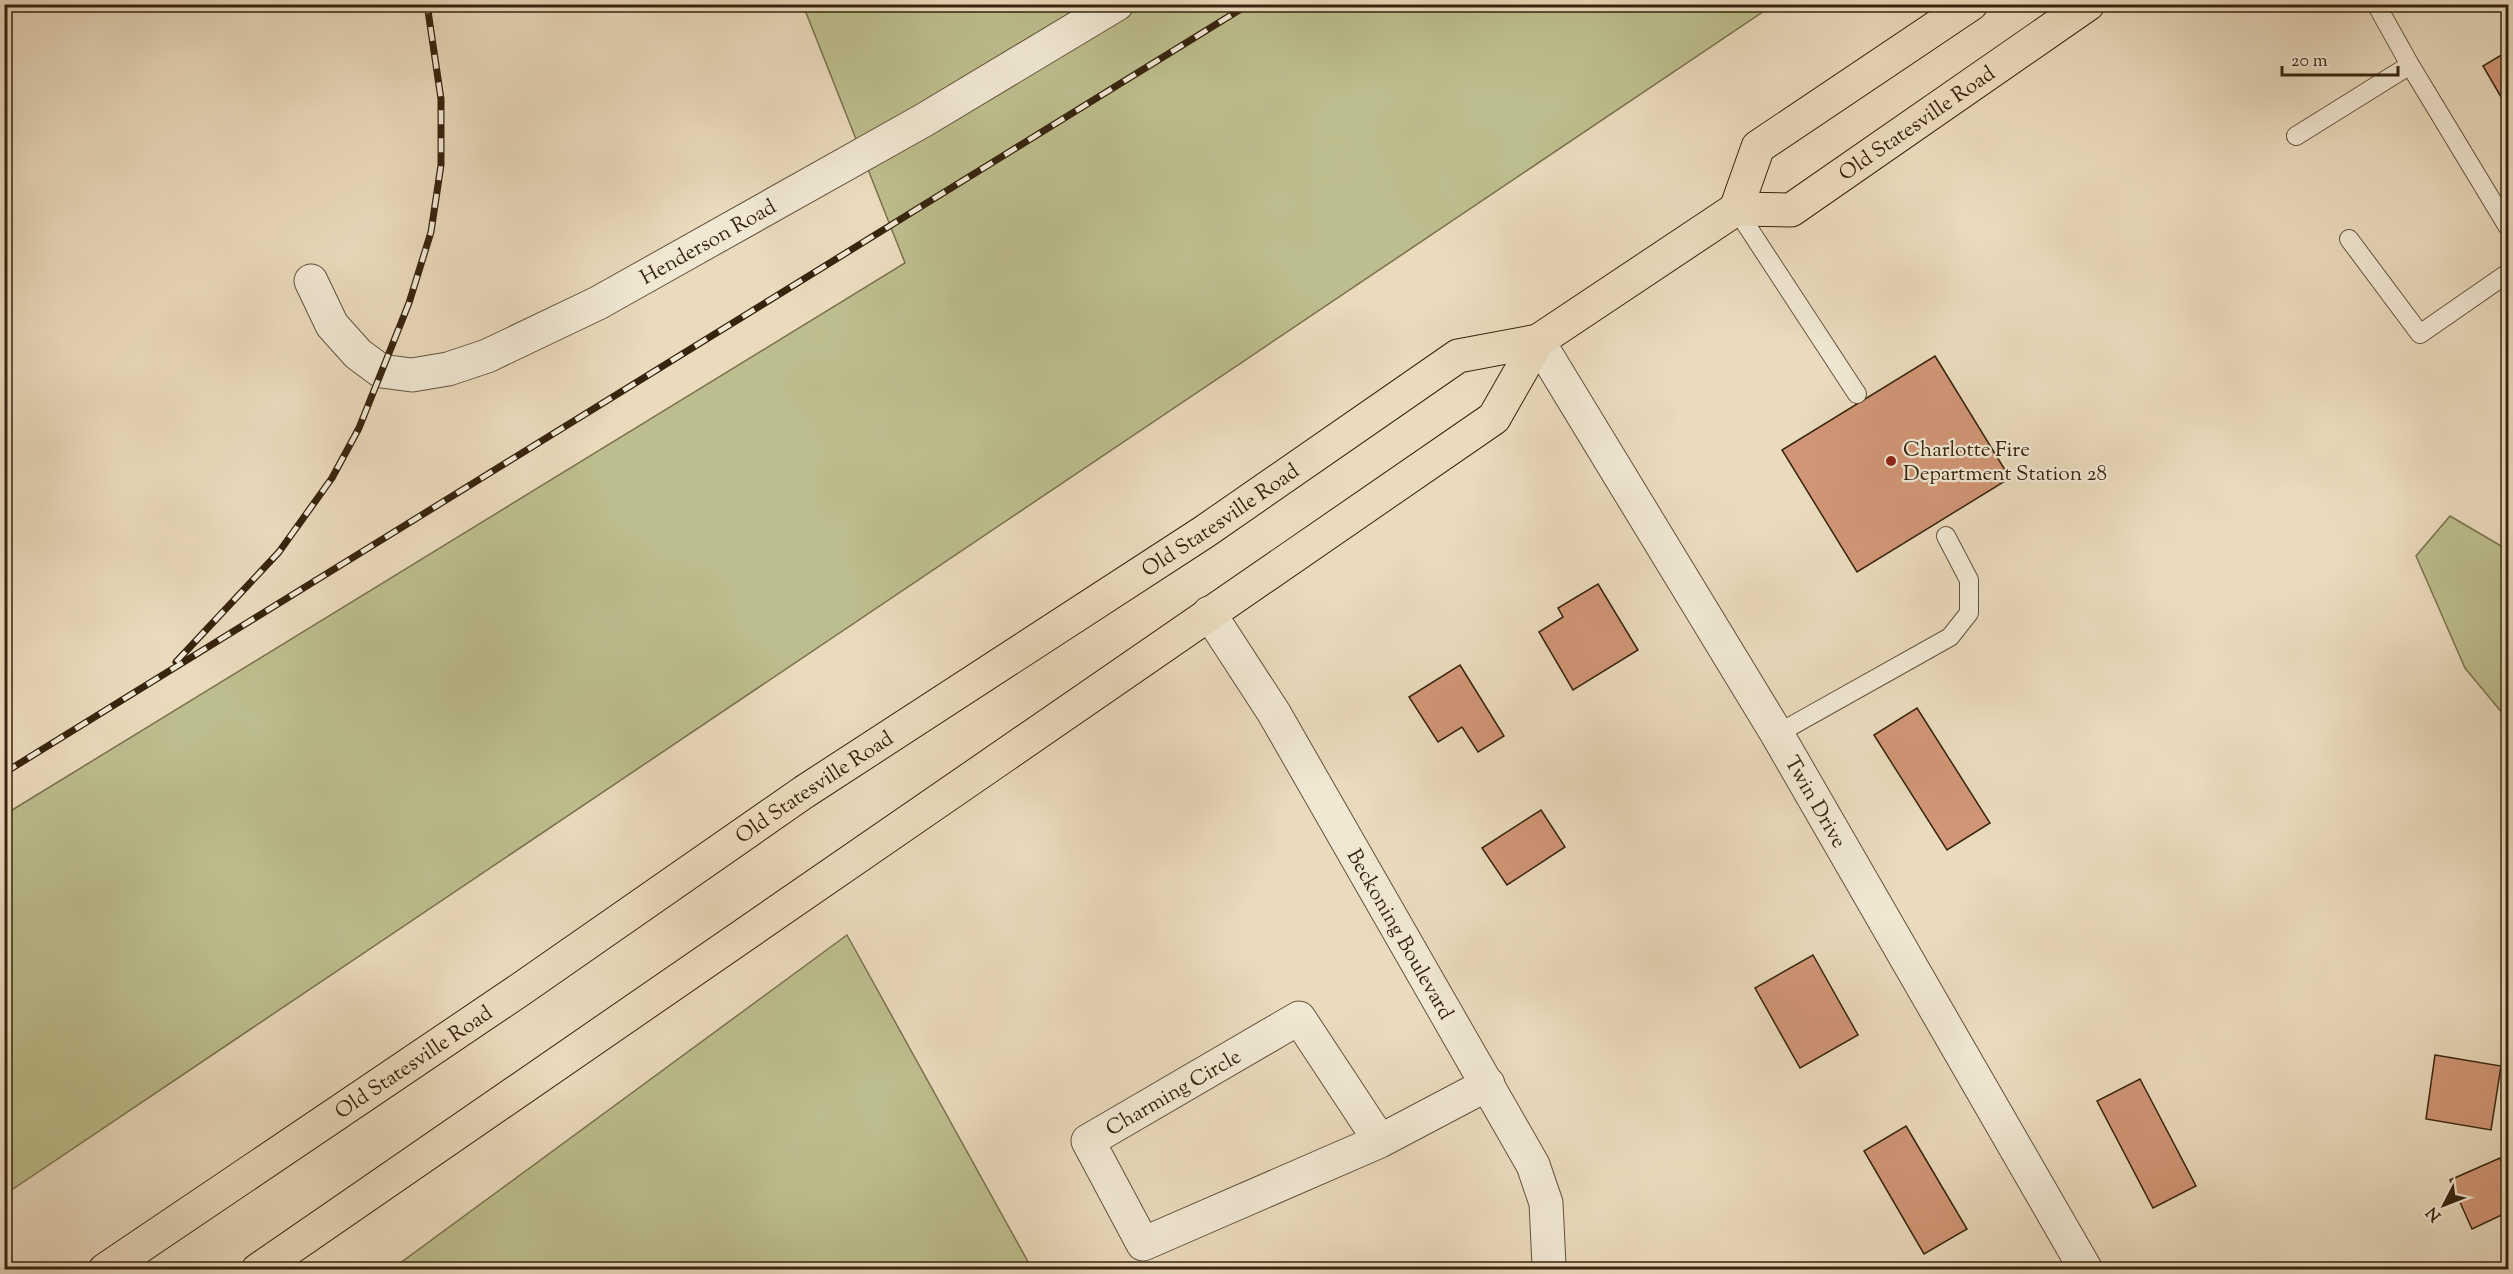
<svg xmlns="http://www.w3.org/2000/svg" width="2513" height="1274" viewBox="0 0 2513 1274" font-family="'Sorts Mill Goudy',serif">
<style>
.green{fill:#bdbe8d;stroke:#7a714e;stroke-width:1.5}
.building{fill:#d19677;stroke:#37240e;stroke-width:1.5}
.lines{fill:none;stroke-linecap:round;stroke-linejoin:round}
.service-casing{stroke:#64523a;stroke-width:20}
.minor-casing{stroke:#64523a;stroke-width:35}
.primary-casing{stroke:#37240e;stroke-width:35}
.service{stroke:#f1e8d4;stroke-width:18}
.minor{stroke:#f1e8d4;stroke-width:33}
.primary{stroke:#eadbbd;stroke-width:33}
.rail-casing{stroke:#37240e;stroke-width:7}
.rail{stroke:#f1e8d4;stroke-width:4.5;stroke-dasharray:14;stroke-linecap:butt}
.poi-dot{fill:#8f2418;stroke:#f1e8d4;stroke-width:2}
.labels{text-anchor:middle;stroke-width:4.5;stroke-linejoin:round;paint-order:stroke}
.street-label{font-size:21px;fill:#37240e;stroke:#f1e8d4}
.poi-label{font-size:21px;fill:#37240e;stroke:#f1e8d4;text-anchor:start}
</style>
<rect width="100%" height="100%" fill="#eadbbd"/>
<filter id="stains"><feTurbulence type="fractalNoise" baseFrequency=".00333" numOctaves="4"/><feColorMatrix values="0 0 0 0 .2 0 0 0 0 .09 0 0 0 0 .02 0 0 0 .5 -.17"/></filter>
<radialGradient id="worn" r=".72"><stop offset=".6" stop-color="#630" stop-opacity="0"/><stop offset="1" stop-color="#630" stop-opacity=".3"/></radialGradient>
<path class="green" d="M803 5H1773L10 1191 4 1178V815L905 263Z
M2450 516 2508 550V720L2465 668 2416 556Z
M847 935 1032 1269H392Z"/>
<path class="building" d="M2508 51V109L2483 66Z
M1935 356 2010 478 1857 572 1782 450Z
M1598 584 1638 650 1573 690 1539 632 1563 617 1558 608Z
M1460 665 1504 736 1478 752 1462 727 1438 742 1409 697Z
M1917 708 1990 823 1947 850 1874 735Z
M1541 810 1565 847 1507 885 1482 848Z
M1813 955 1858 1035 1800 1068 1755 988Z
M2435 1055 2501 1066 2491 1130 2426 1119Z
M2140 1079 2196 1186 2153 1208 2097 1101Z
M1906 1126 1967 1229 1924 1254 1864 1151Z
M2500 1158 2508 1177V1212L2472 1229 2450 1180Z"/>
<g class="lines">
<g class="service-casing">
<path id="service" d="M2376 4 2410 65 2508 227
M2296 136 2410 65
M1736 209 1857 394
M2349 239 2420 334 2508 273
M1777 734 1950 637 1969 613V580L1946 536"/>
</g>
<g class="minor-casing">
<g id="minor">
<path id="s1" d="M311 281 332 325 358 354 381 371 412 375 448 369 487 356 598 303 924 120 1117 4"/>
<path id="s2" d="M1538 341 1777 734 2086 1270"/>
<path id="s3" d="M1209 613 1274 713 1533 1165 1546 1203 1549 1265 1551 1270"/>
<path d="M1380 1141 1299 1018 1088 1141 1143 1244 1380 1141 1488 1084"/>
</g>
</g>
<g class="primary-casing">
<g id="primary">
<path d="M1736 209 1758 147 1971 4"/>
<path id="s4" d="M105 1270 521 989 804 792 1204 532 1458 356 1538 341 1736 209 1791 210 2088 4"/>
<path d="M258 1270 1494 418 1538 341"/>
</g>
</g>
<use href="#service" class="service"/>
<use href="#minor" class="minor"/>
<use href="#primary" class="primary"/>
<g class="rail-casing">
<path id="rail" d="M176 662 279 552 332 478 359 428 409 303 431 232 441 165V99L427 4
M4 773 1249 4"/>
</g>
<use href="#rail" class="rail"/>
</g>
<circle class="poi-dot" cx="1891" cy="461" r="6"/>
<g class="labels">
<g class="street-label">
<text dy="7" stroke="none"><textPath href="#s4" startOffset="2160">Old Statesville Road</textPath></text>
<text dy="7" stroke="none"><textPath href="#s1" startOffset="474">Henderson Road</textPath></text>
<text dy="7" stroke="none"><textPath href="#s4" startOffset="1344">Old Statesville Road</textPath></text>
<text dy="7" stroke="none"><textPath href="#s4" startOffset="858">Old Statesville Road</textPath></text>
<text dy="7" stroke="none"><textPath href="#s2" startOffset="538">Twin Drive</textPath></text>
<text dy="7" stroke="none"><textPath href="#s3" startOffset="374">Beckoning Boulevard</textPath></text>
<text dy="7" stroke="none"><textPath href="#s4" startOffset="372">Old Statesville Road</textPath></text>
<text transform="translate(1173 1092) rotate(-30)" y="7">Charming Circle</text>
</g>
<g class="poi-label">
<text x="1903" y="456">Charlotte Fire<tspan x="1903" dy="24">Department Station 28</tspan></text>
</g>
</g>
<rect width="2513" height="1274" fill="none" stroke="#eadbbd" stroke-width="24"/>
<rect x="6" y="6" width="2501" height="1262" fill="none" stroke="#37240e" stroke-width="3"/>
<rect x="12" y="12" width="2489" height="1250" fill="none" stroke="#37240e" stroke-width="1.5"/>
<g transform="translate(2444 1205) rotate(228)" stroke="#f1e8d4" stroke-width="4.5" paint-order="stroke">
<path d="M0-4.5L10 22L0 15L-10 22Z" fill="#37240e"/>
<text y="-9" font-size="16" font-weight="bold" text-anchor="middle" fill="#37240e">N</text>
</g>
<path d="M2282 66v9h116v-9" fill="none" stroke="#37240e" stroke-width="3"/>
<text x="2291" y="66" font-size="18" fill="#37240e" stroke="#f1e8d4" stroke-width="4.5" paint-order="stroke">20 m</text>
<rect width="100%" height="100%" filter="url(#stains)"/>
<rect width="100%" height="100%" fill="url(#worn)"/>
</svg>
